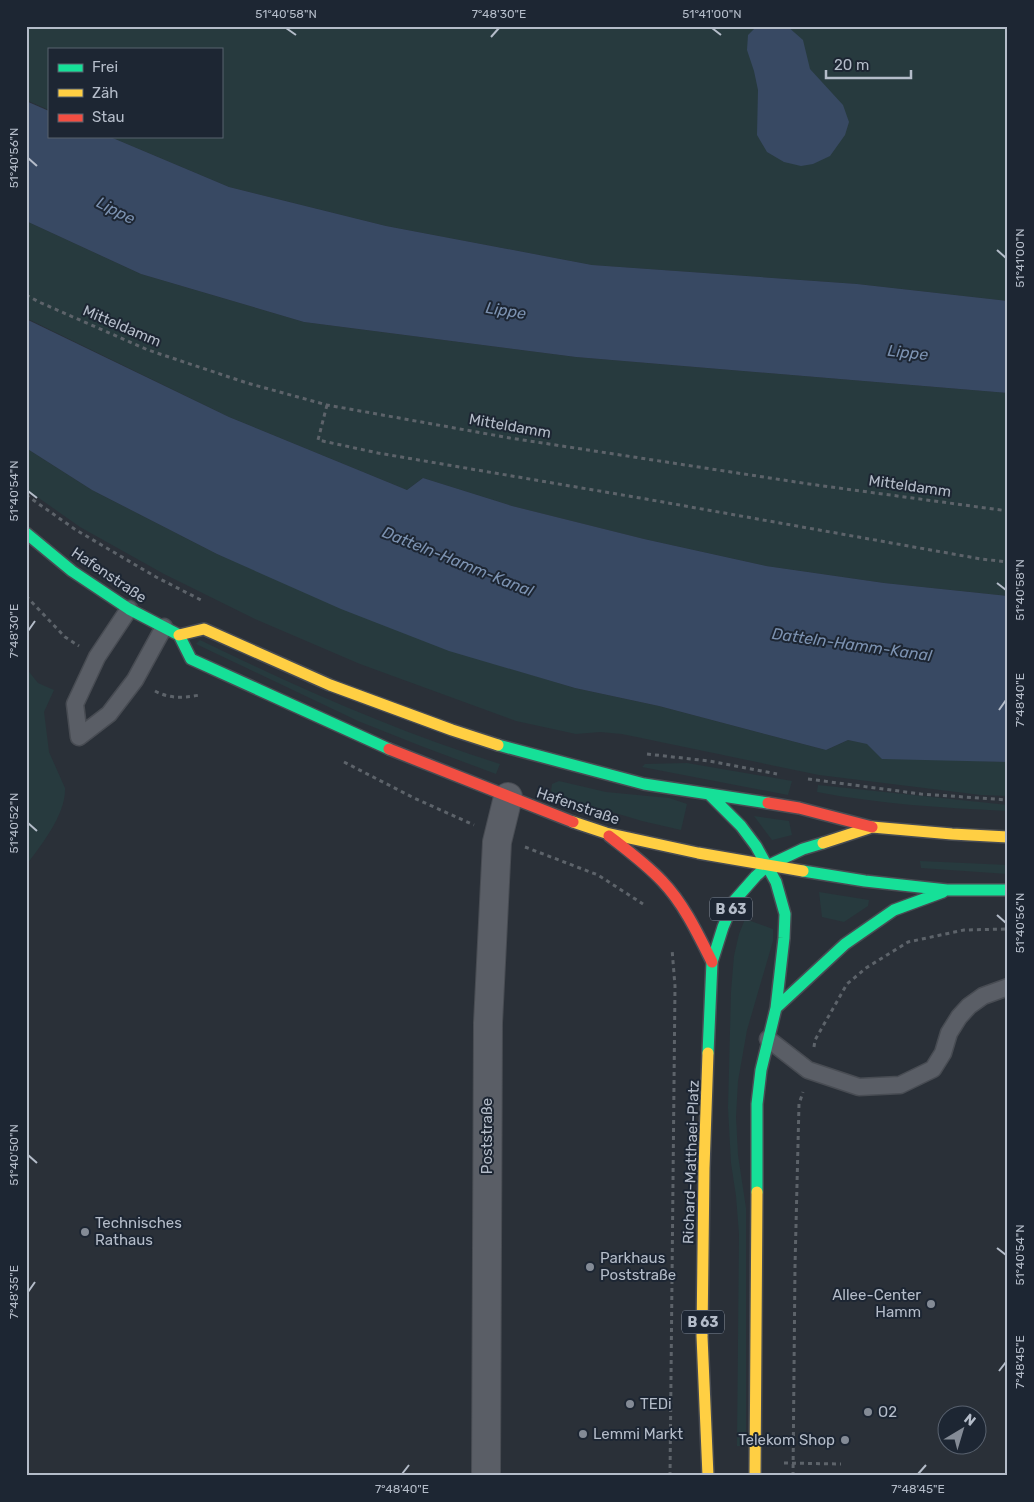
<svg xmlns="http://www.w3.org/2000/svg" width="1034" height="1502" viewBox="0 0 1034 1502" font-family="Rubik,sans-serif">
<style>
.green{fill:#273a3e}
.water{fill:#384963}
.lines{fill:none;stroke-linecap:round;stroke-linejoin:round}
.lane-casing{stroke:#484c53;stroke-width:19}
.street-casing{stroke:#484c53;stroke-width:30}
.fast-casing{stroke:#484c53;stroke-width:14}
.slow-casing{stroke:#484c53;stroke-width:14}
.jam-casing{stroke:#484c53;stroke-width:14}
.path{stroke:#5d636a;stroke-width:3;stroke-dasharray:4 4;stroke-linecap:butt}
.lane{stroke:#5a5e66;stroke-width:16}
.street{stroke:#5a5e66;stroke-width:28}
.fast{stroke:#16e098;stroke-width:11}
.slow{stroke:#ffcf43;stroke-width:11}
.jam{stroke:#f24e42;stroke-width:11}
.ticks{fill:none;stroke:#b4bcc9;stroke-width:2}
.poi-dot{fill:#848b96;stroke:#1d2633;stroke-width:2}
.labels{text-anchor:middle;stroke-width:4;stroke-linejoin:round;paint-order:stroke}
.shield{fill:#1d2633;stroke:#878f9c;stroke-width:1}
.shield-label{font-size:14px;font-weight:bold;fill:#b4bcc9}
.street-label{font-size:15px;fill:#b4bcc9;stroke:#1d2633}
.poi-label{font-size:15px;fill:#b4bcc9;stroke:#1d2633;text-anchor:start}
.water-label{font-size:16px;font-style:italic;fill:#7c92b1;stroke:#1d2633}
.neatline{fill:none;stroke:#b4bcc9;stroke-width:2}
.ticks-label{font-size:12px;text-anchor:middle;fill:#b4bcc9}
</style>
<rect width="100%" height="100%" fill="#2a3038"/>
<path class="green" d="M26 26H1008V301L857 284 592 265 386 226 229 187 108 136H221V49H49V110L26 100Z
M26 221 141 274 304 322 576 357 1008 393V596L884 583 766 566 644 539 512 506 423 478 407 490 229 417 26 318Z
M26 448 92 490 217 554 449 650 575 688 659 706 826 750 848 740 953 760 1008 762V796L981 795 819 775 622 734 600 732 576 734 516 721 360 664 255 619 164 574 80 527 26 489Z
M200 640C299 688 395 731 500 764L496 774 421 746 358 721 196 644Z
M26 668 38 683 54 690 44 712 49 752 65 788C66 815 41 845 26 866Z
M687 763 792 781 788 795 642 767 645 764Z
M559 781 606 792 669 798 687 804 681 830 642 821 555 795 551 792 552 784Z
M818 785 1008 805V811C944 808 879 804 817 792Z
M754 816 789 821 792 835 772 840Z
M920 861 1008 865V874L921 868Z
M819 892 869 900 868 906 844 922 822 917Z
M745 919 773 929V941L747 1030 738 1081 736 1117 738 1155 746 1208V1446H737L739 1234 736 1196 731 1163 728 1108 731 992 734 956 739 934Z"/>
<path class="water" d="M757 26H787L803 40 810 69 843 105 849 122 845 135 830 156 813 164 801 166 784 162 767 152 757 135 758 90 754 71 747 50 748 35Z
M26 101 49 111V136H108L229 187 386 226 592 265 857 284 1008 301V393L576 357 304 322 141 274 26 221Z
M26 319 229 417 407 490 423 478 512 506 644 539 766 566 884 583 1008 596V762L882 759 867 744 848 740 826 750 659 706 575 688 449 651 341 609 217 554 92 490 26 448Z"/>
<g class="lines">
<g class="lane-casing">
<path id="lane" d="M129 609 97 657 75 704 79 737 109 714 135 680 164 627
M768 1039 808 1070 859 1087 900 1085 933 1069 943 1053 949 1033 959 1017 969 1006 983 996 1008 987"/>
</g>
<g class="street-casing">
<path id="street" d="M486 1476 488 1023 497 842 508 797"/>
</g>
<g class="fast-casing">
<path id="fast" d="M26 533 72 571 129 609 179 635 191 659 389 749
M498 745 644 784 768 803
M710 795 741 826 756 846 776 882 785 914 784 938 776 1008 761 1070 757 1104V1192
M803 871 865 881 947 890H1008
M776 1008 845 944 894 910 943 892
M708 1053 712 962 723 927 734 901 756 876 767 866 803 849 823 843"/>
</g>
<g class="slow-casing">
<path id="slow" d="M179 635 204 629 330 685 452 730 498 745
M573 822 606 833 698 853 803 871
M823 843 872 827 952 834 1008 837
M708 1476 702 1336 704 1168 708 1053
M755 1476 757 1192"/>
</g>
<g class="jam-casing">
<path id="jam" d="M389 749 573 822
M768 803 799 808 872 827
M609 836C627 850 646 864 662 881 684 904 698 934 712 962"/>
</g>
<path class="path" d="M26 295 39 302 148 350 247 383 327 405 510 438 809 484 1008 511
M327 405 318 440 378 453 646 499 981 559 1008 562
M26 495 76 530 156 577 201 600
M26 596 65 637 79 646
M155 691C170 699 184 698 200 695
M647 754 709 761 777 774
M344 762 414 798 474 825
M808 779 921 794 1008 800
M525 847 598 875 643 904
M814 1047 815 1040 847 984 866 968 908 942 964 930 1008 929
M784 1463 841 1464
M670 1476 675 986 672 949
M793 1476 795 1266 799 1104 803 1092"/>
<use href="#lane" class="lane"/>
<use href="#street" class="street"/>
<use href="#fast" class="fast"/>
<use href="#slow" class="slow"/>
<use href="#jam" class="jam"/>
</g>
<path class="ticks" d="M286 28 296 35M712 28 721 35M491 37 499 28M28 158 37 166M997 250 1006 258M28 491 37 498M997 583 1006 590M28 631 35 621M999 710 1006 700M28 823 37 831M997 915 1006 923M28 1155 37 1163M997 1248 1006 1255M28 1292 35 1282M999 1371 1006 1362M402 1474 409 1465M918 1474 926 1465"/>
<g class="poi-dot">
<circle cx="85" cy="1232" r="5"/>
<circle cx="590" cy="1267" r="5"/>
<circle cx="931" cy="1304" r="5"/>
<circle cx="630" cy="1404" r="5"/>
<circle cx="868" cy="1412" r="5"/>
<circle cx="583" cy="1434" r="5"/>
<circle cx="845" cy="1440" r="5"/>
</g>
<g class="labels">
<g class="shield">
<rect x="710" y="897.5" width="42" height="23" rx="4"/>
<rect x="682" y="1310.5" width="42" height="23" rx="4"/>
</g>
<g class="shield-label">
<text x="731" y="914">B 63</text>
<text x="703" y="1327">B 63</text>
</g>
<g class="street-label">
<text transform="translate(122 326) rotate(23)" y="5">Mitteldamm</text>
<text transform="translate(510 426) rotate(10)" y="5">Mitteldamm</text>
<text transform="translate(910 486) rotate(8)" y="5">Mitteldamm</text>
<text transform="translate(109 575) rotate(34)" y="5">Hafenstraße</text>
<text transform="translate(578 806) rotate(19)" y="5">Hafenstraße</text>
<text transform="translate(487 1136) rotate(-90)" y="5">Poststraße</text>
<text transform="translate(691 1162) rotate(-88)" y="5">Richard-Matthaei-Platz</text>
</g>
<g class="poi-label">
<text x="95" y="1228">Technisches<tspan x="95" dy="17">Rathaus</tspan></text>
<text x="600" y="1263">Parkhaus<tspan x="600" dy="17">Poststraße</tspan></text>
<text x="921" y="1300" text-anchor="end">Allee-Center<tspan x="921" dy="17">Hamm</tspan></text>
<text x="640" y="1409">TEDi</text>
<text x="878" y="1417">O2</text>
<text x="593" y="1439">Lemmi Markt</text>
<text x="835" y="1445" text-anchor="end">Telekom Shop</text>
</g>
<g class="water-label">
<text transform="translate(116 210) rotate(27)" y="6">Lippe</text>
<text transform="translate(506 310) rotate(9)" y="6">Lippe</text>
<text transform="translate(908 352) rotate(6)" y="6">Lippe</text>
<text transform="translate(458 561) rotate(22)" y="6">Datteln-Hamm-Kanal</text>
<text transform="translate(852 644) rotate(8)" y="6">Datteln-Hamm-Kanal</text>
</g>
</g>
<rect width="1034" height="1502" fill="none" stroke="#1d2633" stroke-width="55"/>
<rect x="48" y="48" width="175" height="90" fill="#1d2633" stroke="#59626f"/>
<rect x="58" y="64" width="25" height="8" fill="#16e098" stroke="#59626f"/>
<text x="92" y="72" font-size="15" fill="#b4bcc9">Frei</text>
<rect x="58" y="89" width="25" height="8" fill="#ffcf43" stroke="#59626f"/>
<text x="92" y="98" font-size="15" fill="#b4bcc9">Zäh</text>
<rect x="58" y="114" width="25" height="8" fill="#f24e42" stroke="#59626f"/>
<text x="92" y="122" font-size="15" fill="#b4bcc9">Stau</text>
<g transform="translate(962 1430) rotate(38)"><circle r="24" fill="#1d2633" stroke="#59626f"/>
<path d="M0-4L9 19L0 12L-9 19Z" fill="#848b96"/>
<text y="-8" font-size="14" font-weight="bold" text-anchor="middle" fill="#b4bcc9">N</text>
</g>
<path d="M826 70v8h85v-8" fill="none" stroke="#b4bcc9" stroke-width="2.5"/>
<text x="834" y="70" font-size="15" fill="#b4bcc9" stroke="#1d2633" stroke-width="4" paint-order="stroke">20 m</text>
<rect x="28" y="28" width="978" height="1446" class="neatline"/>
<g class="ticks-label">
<text x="286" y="18">51°40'58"N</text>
<text x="499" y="18">7°48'30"E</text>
<text x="712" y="18">51°41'00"N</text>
<text transform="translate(14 158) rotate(-90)" y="4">51°40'56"N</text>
<text transform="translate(1020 258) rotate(-90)" y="4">51°41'00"N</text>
<text transform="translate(14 491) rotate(-90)" y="4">51°40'54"N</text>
<text transform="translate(1020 590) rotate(-90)" y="4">51°40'58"N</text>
<text transform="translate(14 631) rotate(-90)" y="4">7°48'30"E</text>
<text transform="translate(1020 700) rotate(-90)" y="4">7°48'40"E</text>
<text transform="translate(14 823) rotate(-90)" y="4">51°40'52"N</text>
<text transform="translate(1020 923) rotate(-90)" y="4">51°40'56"N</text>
<text transform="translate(14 1155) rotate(-90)" y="4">51°40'50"N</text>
<text transform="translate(1020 1255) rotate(-90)" y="4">51°40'54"N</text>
<text transform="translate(14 1292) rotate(-90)" y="4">7°48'35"E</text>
<text transform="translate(1020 1362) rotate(-90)" y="4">7°48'45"E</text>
<text x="402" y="1493">7°48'40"E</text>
<text x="918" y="1493">7°48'45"E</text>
</g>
</svg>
